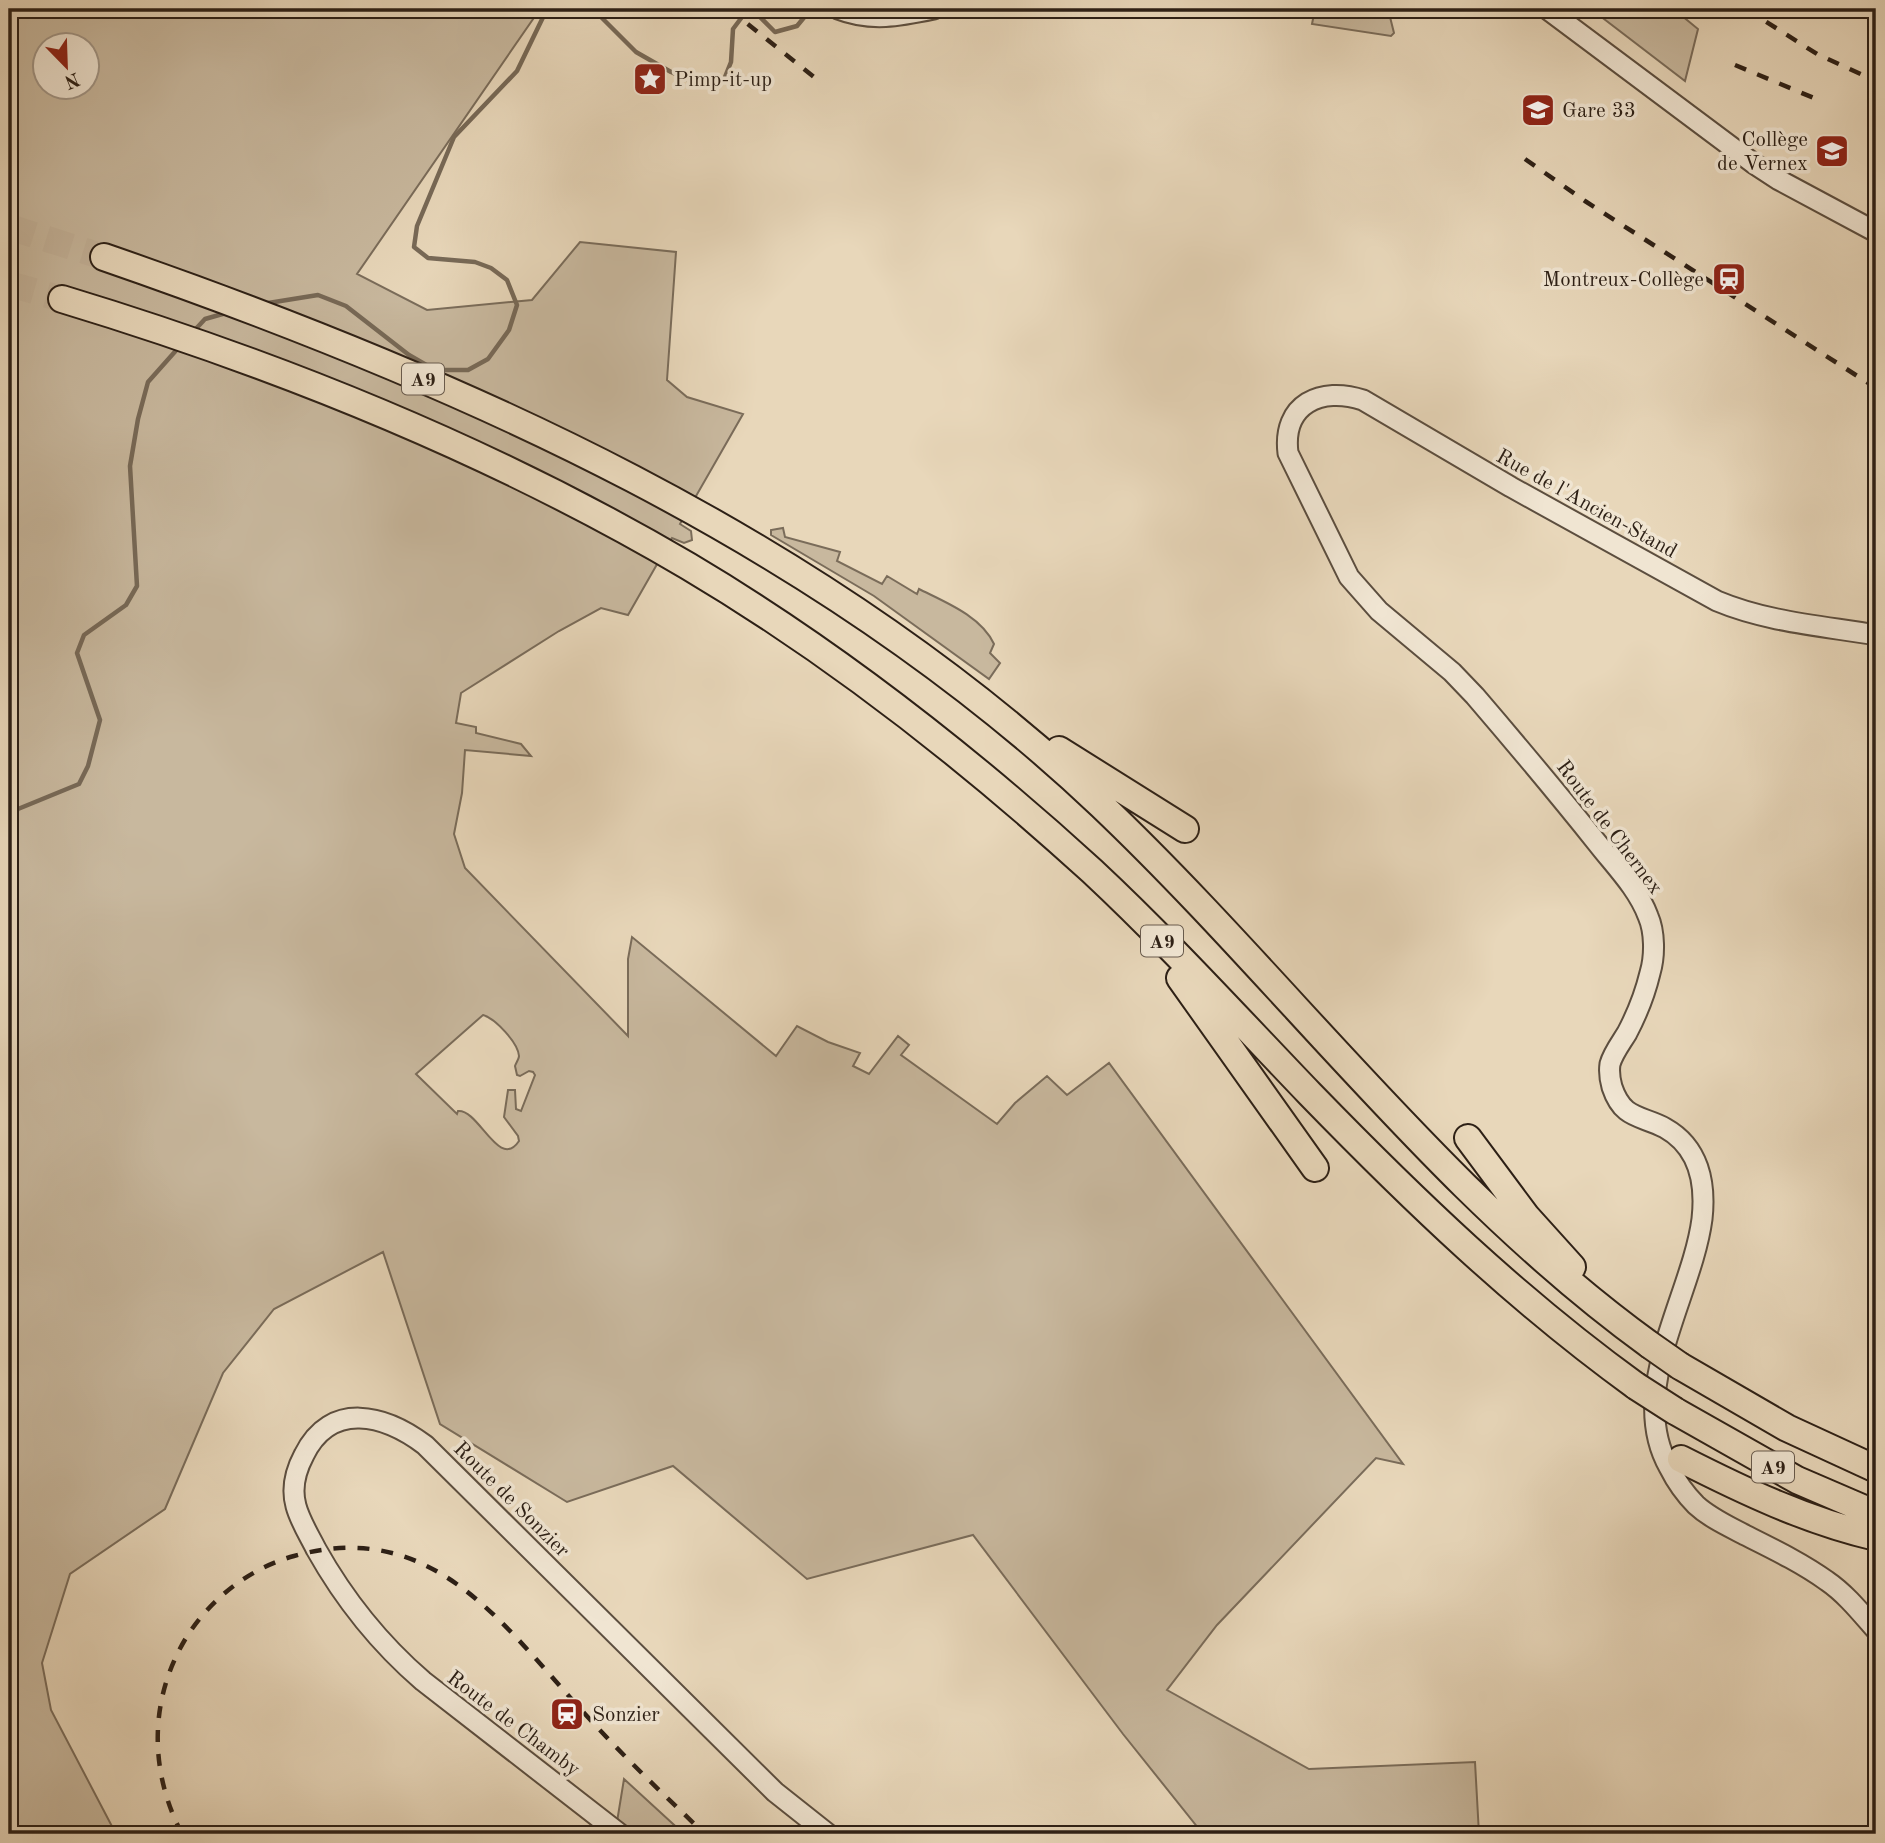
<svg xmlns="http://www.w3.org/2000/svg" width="1885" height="1843" viewBox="0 0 1885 1843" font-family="'Old Standard TT',serif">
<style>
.green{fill:#c8b89e;stroke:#7a6c5a;stroke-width:2;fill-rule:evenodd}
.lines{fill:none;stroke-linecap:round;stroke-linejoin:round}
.stream{stroke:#776957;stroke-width:4.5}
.highway-tunnel{stroke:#c3b299;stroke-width:26;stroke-dasharray:26 13;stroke-linecap:butt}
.minor-casing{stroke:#5c4e3f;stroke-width:23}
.highway-casing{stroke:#2d2016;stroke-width:30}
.minor{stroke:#f0e5d2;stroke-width:19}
.highway{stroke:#e8d7ba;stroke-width:26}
.rail{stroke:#2d2016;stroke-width:4.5;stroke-dasharray:12 12;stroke-linecap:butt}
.highway-bridge-casing{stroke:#2d2016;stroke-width:30;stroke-linecap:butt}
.highway-bridge{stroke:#e8d7ba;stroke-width:26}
.labels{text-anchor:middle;stroke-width:7;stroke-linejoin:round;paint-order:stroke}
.shield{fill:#f0e5d2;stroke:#685b4e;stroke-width:2}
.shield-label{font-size:19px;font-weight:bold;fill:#2d2016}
.poi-label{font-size:21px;fill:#2d2016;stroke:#f0e5d2;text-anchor:start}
.street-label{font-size:21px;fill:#2d2016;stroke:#f0e5d2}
</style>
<rect width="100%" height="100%" fill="#e8d7ba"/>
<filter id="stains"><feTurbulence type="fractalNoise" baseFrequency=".00286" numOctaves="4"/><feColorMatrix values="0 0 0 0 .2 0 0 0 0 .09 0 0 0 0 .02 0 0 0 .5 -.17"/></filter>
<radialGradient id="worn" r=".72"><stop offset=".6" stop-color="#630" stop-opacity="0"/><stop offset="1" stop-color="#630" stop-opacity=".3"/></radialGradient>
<path class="green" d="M9 9H540L357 274 427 310 532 300 580 242 676 252 667 380 687 397 743 414 680 524 691 531 692 540 684 543 672 538 628 615 601 608 559 631 461 693 456 723 476 727V733L521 744 531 756 465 750 462 793 454 834 465 868 628 1036V959L632 937 776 1056 797 1026 828 1042 860 1053 853 1066 869 1074 898 1036 909 1045 901 1055 997 1124 1015 1103 1047 1076 1067 1095 1109 1063 1403 1464 1376 1458 1217 1625 1167 1690 1309 1769 1475 1762 1479 1834H1203L1123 1734 973 1535 807 1579 673 1466 567 1502 440 1424 383 1252 274 1309 223 1373 165 1509 70 1574 42 1663 51 1710 116 1834H9ZM46 46H88V88H46ZM483 1015C496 1019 518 1043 519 1056 519 1059 516 1063 515 1066L517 1075 520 1076 529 1071 533 1072 535 1075 521 1111 516 1109 515 1090H508L504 1117 518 1136 519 1141C499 1171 479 1109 458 1111L457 1114 416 1074Z
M1315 9H1388L1394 33 1391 36 1312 24Z
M1591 9H1686L1681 15 1698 29 1685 81Z
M783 528 785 537 840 552 837 561 882 584 887 576 917 594 919 589C945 602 981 616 994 644L990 653 1000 663 989 679 874 596 771 535V530Z
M624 1779 684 1834H615Z"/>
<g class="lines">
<path class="stream" d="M593 9 636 52 671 72 698 84 713 86 723 82 731 62 733 29 748 9
M752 9 775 32 797 26 811 9
M262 304 318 295 346 306 409 355 435 370H468L488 359 509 330 517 305 507 280 491 268 475 262 428 258 414 247 417 226 454 137 517 71 547 9
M193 332 205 319 226 313
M9 822 18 809 79 784 88 766 100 720 77 653 84 635 126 605 137 586 130 466 138 419 148 382 180 346"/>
<path class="highway-tunnel" d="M9 227 104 257
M9 284 62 299"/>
<g class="minor-casing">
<path id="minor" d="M838 9C871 22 900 16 934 9
M1547 9 1753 163 1779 180 1876 232
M1876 635C1823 626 1767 622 1717 601L1511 487 1363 400C1321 386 1282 404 1288 453L1349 577 1379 611 1452 672 1475 696C1517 745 1558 794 1598 844 1616 867 1638 889 1648 916 1655 932 1655 956 1650 973 1645 994 1637 1014 1627 1033 1621 1043 1613 1053 1610 1064 1609 1071 1610 1080 1612 1087 1623 1120 1641 1115 1665 1128 1699 1147 1706 1183 1702 1219 1692 1296 1626 1391 1669 1467 1675 1479 1686 1495 1696 1505 1710 1518 1728 1526 1745 1535 1773 1549 1802 1563 1827 1581 1846 1594 1861 1613 1876 1630
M620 1834 423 1681C380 1644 344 1599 316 1549 309 1535 300 1521 296 1506 291 1488 296 1470 304 1455 331 1400 385 1415 425 1445L775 1792 828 1834"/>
</g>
<g class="highway-casing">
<path id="highway" d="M104 257C463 381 822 541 1101 805 1287 982 1440 1193 1650 1345
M62 299C280 365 491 450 688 566 833 652 967 757 1092 871 1168 942 1238 1019 1310 1094 1412 1199 1517 1300 1636 1386
M1059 750 1185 829
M1180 978 1315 1168
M1468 1138 1526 1216 1572 1267
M1680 1366 1787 1428 1876 1469
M1675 1411 1797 1480 1876 1514
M1681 1459C1744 1491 1807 1521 1876 1537"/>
</g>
<use href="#minor" class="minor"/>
<use href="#highway" class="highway"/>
<path class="rail" d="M729 9 814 77
M1746 9 1817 54 1876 81
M1735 65 1821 101
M1525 159 1585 201 1876 388
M182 1834C149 1771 149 1699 186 1638 210 1599 250 1568 294 1556 433 1517 503 1625 585 1714 623 1756 664 1795 705 1834"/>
<g class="highway-bridge-casing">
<path id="highway-bridge" d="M1650 1345 1680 1366
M1636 1386 1675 1411"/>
</g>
<use href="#highway-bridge" class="highway-bridge"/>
</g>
<defs>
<g id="sight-square" transform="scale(1.75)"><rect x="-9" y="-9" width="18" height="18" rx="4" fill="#8f2418" stroke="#f0e5d2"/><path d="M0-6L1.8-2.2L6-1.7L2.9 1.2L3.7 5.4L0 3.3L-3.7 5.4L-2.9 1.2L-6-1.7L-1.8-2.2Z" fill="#fff"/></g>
<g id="school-square" transform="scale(1.75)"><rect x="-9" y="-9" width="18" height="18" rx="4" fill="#8f2418" stroke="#f0e5d2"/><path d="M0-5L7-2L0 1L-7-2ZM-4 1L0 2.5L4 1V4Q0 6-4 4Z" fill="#fff"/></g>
<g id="station-square" transform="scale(1.75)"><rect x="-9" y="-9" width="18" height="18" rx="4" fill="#8f2418" stroke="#f0e5d2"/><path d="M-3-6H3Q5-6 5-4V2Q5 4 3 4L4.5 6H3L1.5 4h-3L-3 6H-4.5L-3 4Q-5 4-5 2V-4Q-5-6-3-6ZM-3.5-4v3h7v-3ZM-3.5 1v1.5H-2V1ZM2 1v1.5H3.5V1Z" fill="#fff"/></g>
</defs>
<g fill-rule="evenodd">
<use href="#sight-square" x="650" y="79"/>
<use href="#school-square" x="1538" y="110"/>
<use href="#school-square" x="1832" y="151"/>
<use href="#station-square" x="1729" y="279"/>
<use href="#station-square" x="567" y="1714"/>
</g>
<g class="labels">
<g class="shield">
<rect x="402" y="363.5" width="42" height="31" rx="5"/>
<rect x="1141" y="925.5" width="42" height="31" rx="5"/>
<rect x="1752" y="1451.5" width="42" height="31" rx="5"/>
</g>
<g class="shield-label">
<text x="423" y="386">A9</text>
<text x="1162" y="948">A9</text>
<text x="1773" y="1474">A9</text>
</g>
<g class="poi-label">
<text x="674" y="86">Pimp-it-up</text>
<text x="1562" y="117">Gare 33</text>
<text x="1808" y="146" text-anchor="end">Collège<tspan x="1808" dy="24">de Vernex</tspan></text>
<text x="1704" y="286" text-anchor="end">Montreux-Collège</text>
<text x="592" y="1721">Sonzier</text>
</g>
<g class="street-label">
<text transform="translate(1587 503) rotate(29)" y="7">Rue de l'Ancien-Stand</text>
<text transform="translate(1610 827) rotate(53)" y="7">Route de Chernex</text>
<text transform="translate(512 1499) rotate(45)" y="7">Route de Sonzier</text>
<text transform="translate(514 1723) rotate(37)" y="7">Route de Chamby</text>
</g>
</g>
<rect width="1885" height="1843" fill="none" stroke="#e8d7ba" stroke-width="35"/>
<rect x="10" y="10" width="1864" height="1822" fill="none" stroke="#2d2016" stroke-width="3.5"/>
<rect x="18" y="18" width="1850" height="1808" fill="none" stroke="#2d2016" stroke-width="2"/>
<g transform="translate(66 66) rotate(157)"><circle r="33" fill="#f0e5d2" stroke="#a29687" stroke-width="2"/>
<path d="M0-5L12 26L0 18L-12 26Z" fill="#8f2418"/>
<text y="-10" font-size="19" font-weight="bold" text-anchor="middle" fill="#2d2016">N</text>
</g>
<rect width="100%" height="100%" filter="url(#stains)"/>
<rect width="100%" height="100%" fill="url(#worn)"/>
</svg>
